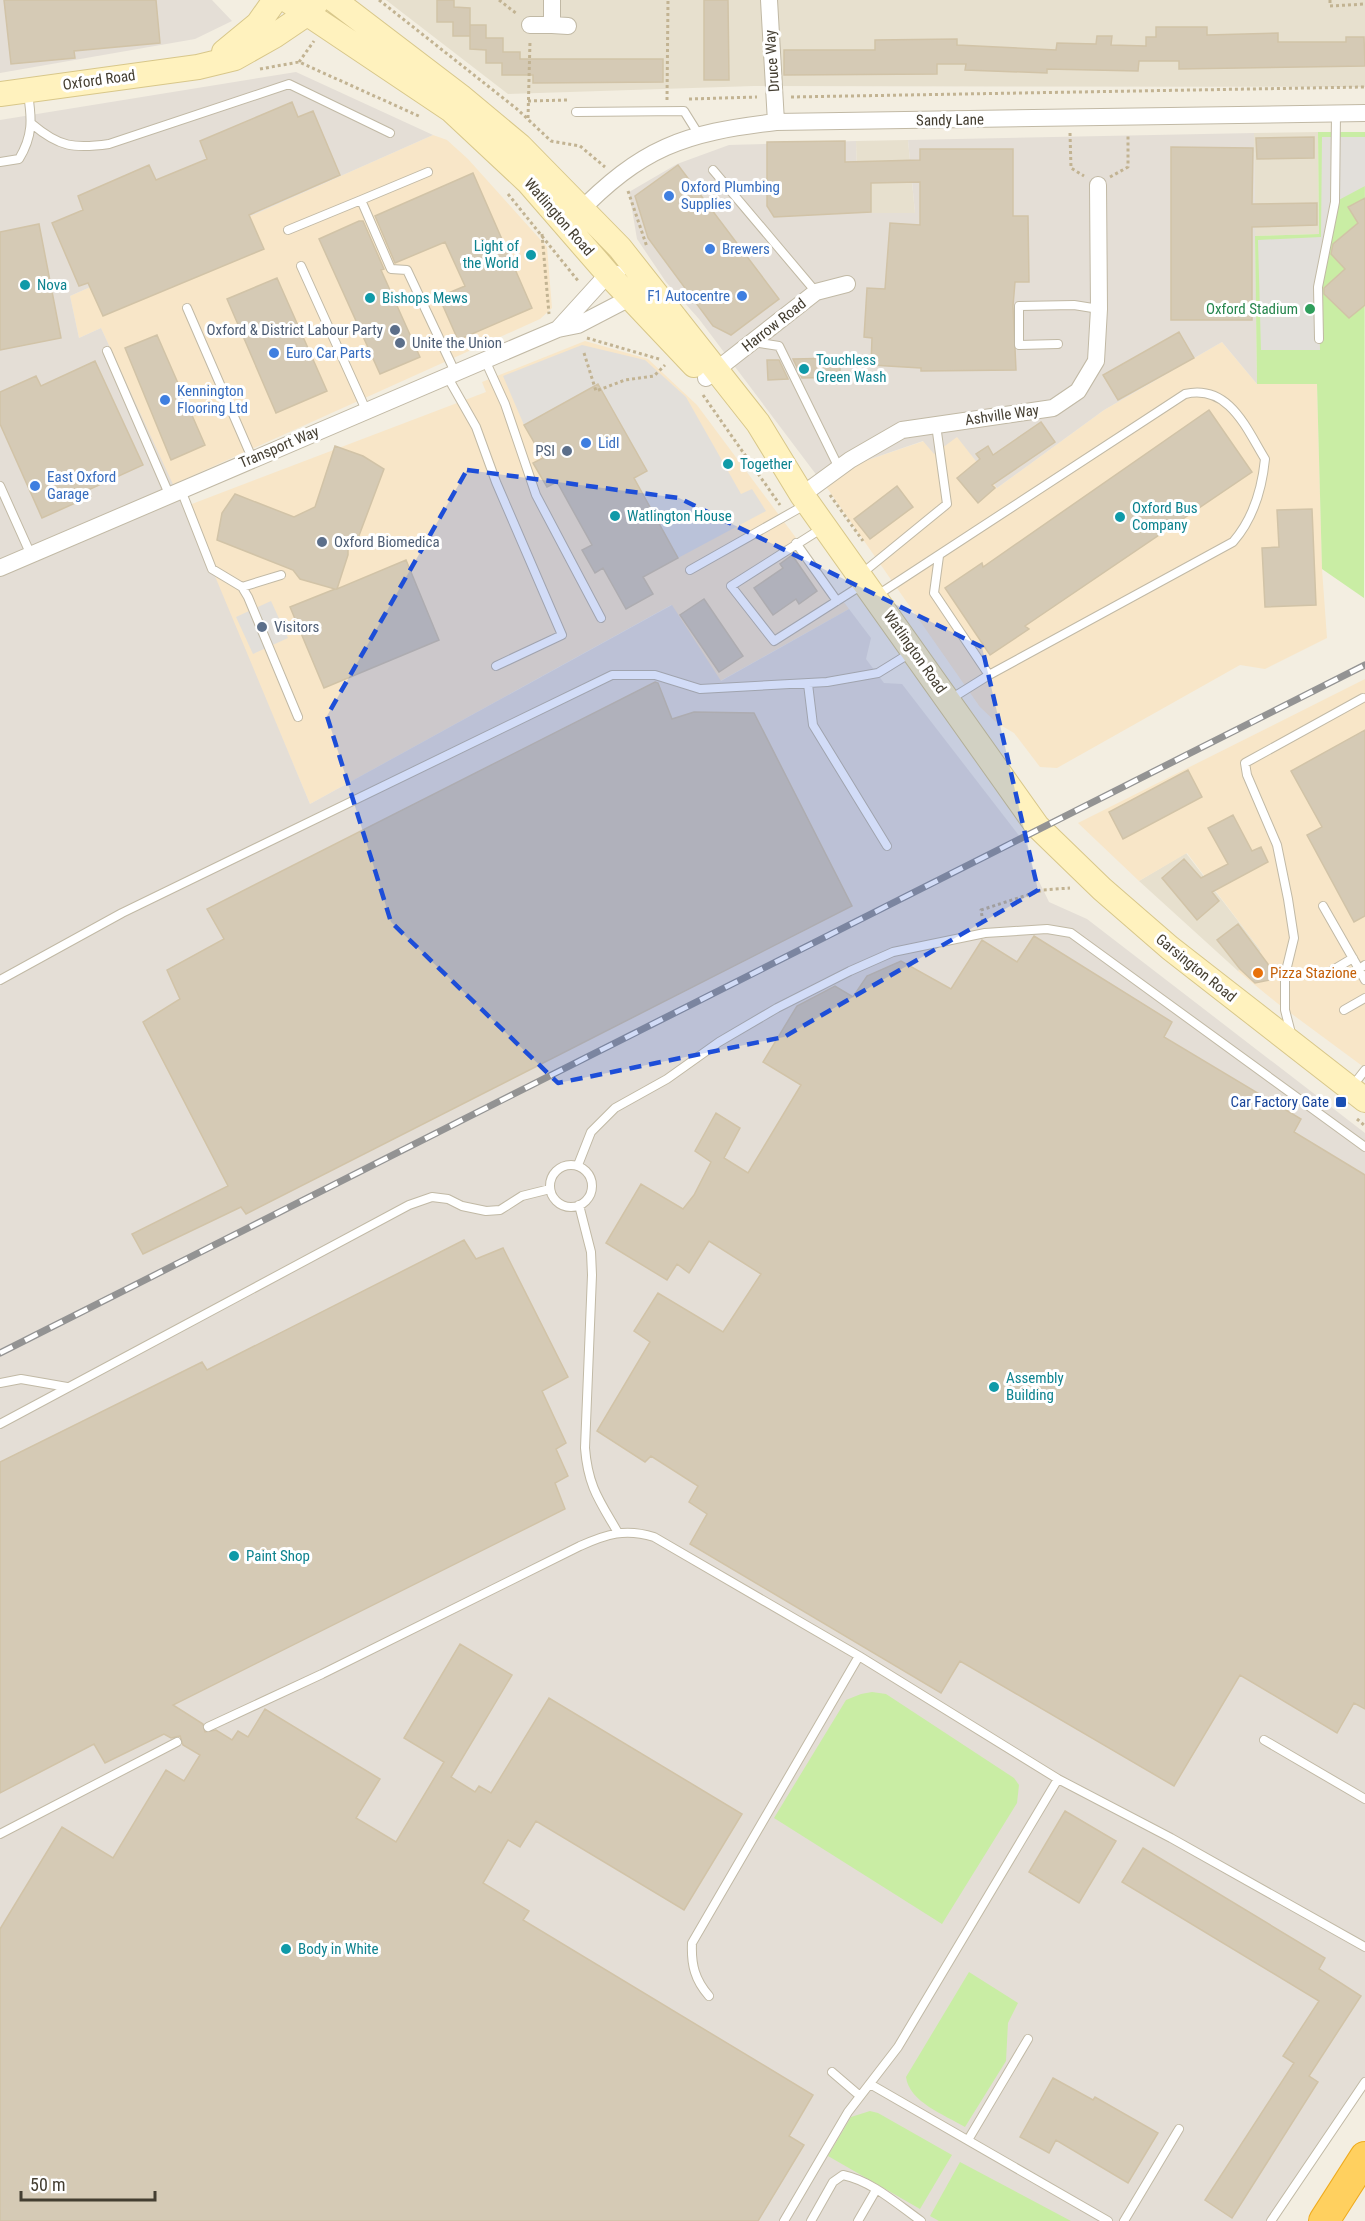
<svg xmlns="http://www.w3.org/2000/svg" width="1365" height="2221" viewBox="0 0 1365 2221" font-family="'Roboto Condensed',sans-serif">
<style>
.residential{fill:#e7e0ce}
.commercial{fill:#f8e6c8}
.industrial{fill:#e4ded6}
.green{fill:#c9eda4}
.parking{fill:#e2dfda}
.building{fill:#d5cab5;stroke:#d1c3a7;stroke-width:1.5}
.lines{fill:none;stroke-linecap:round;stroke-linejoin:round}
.lane-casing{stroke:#c1b9a5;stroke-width:10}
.street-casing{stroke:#c1b9a5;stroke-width:18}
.secondary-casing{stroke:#d8c78a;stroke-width:26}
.highway-casing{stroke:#efab1e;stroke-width:32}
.path{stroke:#c2b392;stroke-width:3;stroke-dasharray:3 3;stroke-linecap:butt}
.lane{stroke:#fff;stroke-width:8}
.street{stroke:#fff;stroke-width:16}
.secondary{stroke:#fff2be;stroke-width:24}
.highway{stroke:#ffd05f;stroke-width:30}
.rail-casing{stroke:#939393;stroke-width:7}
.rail{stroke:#fff;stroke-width:4.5;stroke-dasharray:14;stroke-linecap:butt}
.marked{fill:#1d4ed8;fill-opacity:0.2;stroke:#1d4ed8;stroke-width:4.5;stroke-dasharray:12 8;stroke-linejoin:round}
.shop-dot{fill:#3f7fe0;stroke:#fff;stroke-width:2}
.culture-dot{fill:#0f9aa8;stroke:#fff;stroke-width:2}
.leisure-dot{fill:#2e9e5b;stroke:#fff;stroke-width:2}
.service-dot{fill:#5c6f8a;stroke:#fff;stroke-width:2}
.food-dot{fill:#e8710a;stroke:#fff;stroke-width:2}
.transit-dot{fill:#1a4fb4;stroke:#fff;stroke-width:2}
.labels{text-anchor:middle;stroke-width:6;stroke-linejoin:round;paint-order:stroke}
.street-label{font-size:15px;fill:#443e31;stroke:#fff}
.shop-label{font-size:15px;fill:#366cbe;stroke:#fff;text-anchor:start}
.culture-label{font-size:15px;fill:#0d838f;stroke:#fff;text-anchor:start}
.leisure-label{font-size:15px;fill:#27864d;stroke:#fff;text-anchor:end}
.service-label{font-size:15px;fill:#4e5e75;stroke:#fff;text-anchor:start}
.food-label{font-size:15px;fill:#c56008;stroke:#fff;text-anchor:start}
.transit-label{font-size:15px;fill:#164399;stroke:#fff;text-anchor:end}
</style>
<rect width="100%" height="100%" fill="#f3eee1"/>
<path class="residential" d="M386 0H1365V87L754 86 508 94Z
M1318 132 1319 234 1255 236 1254 133Z
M908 140 915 213H858L856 141Z
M1186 853 1261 951 1238 971 1139 881Z"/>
<path class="commercial" d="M433 135 447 140 468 159 547 247 552 308 540 319 172 485 101 328 79 338 70 296Z
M585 341 648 359 697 405 849 609 720 681 671 605 310 804 184 507 486 392 482 382Z
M1222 342 1257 384 1317 383 1322 569 1327 638 1265 669 1240 665 1057 768 1040 767 1014 733 997 723 980 707 825 485 859 463 924 441 957 436 997 488 1104 410Z
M1365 679V1068L1277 1003 1238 971 1261 951 1187 853 1139 881 1078 823Z"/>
<path class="industrial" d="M0 0H212L232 21 195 39 0 73Z
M296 72 433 135 70 296 79 338 101 328 212 569 310 804 672 605 721 681 849 609 871 638 866 659 884 683 902 684 1027 846 1032 867 1049 902 1087 919 1365 1133V2082L1275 2221H0V120Z
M1254 133 1257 384 1222 342 1104 410 997 488 957 437 934 454 923 441 859 463 824 485 699 319 666 282 637 239 629 192 677 164 729 145 856 141 858 213H915L908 140Z"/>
<path class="green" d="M1318 132H1365L1364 598 1322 569 1317 384H1257L1255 236 1319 234Z
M872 1692 886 1694 1014 1778 1019 1785 1017 1803 942 1924 774 1818 846 1700 861 1694Z
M969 1972 1018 2003 1008 2023 1006 2061 965 2127C945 2115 909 2102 906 2077Z
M870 2111 878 2113 952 2155 920 2209 828 2156 851 2117Z
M960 2162 1071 2221H939L930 2216Z"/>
<path class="parking" d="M1322 137H1365V186L1335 202 1318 287 1320 350H1261L1258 240 1321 237Z
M582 345 645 360 686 397 741 494 752 489 766 511 678 558 634 478 646 471 598 384 524 425 503 376Z
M271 601 288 638 253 654 236 617Z"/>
<path class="building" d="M4 0H156L160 43 74 51 75 58 11 64Z
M437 0H454V7L470 8V36H453V22H437Z
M704 0H728L729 80H704Z
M470 25H486V38H503V52H520V59H663V82L533 83V75H502V63H486V50L470 49Z
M1156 27H1207V35L1278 33V42H1346V37H1364L1365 66 1179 69V61H1139L1138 71 1047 69V73L965 70 966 64H937V74L784 75V50H875V40L957 39V45L1056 50 1057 43 1096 44 1097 36H1112L1111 45 1146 46V37H1156Z
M292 102 298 117 313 111 340 175 249 215 264 249 103 316 88 283 79 286 52 223 83 210 78 196 149 165 156 180 207 159 200 141Z
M1314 137V158L1257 159 1256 138Z
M845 141V162L920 160V149H1013V216H1028L1029 282H1015L1013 306 1016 370 921 371V368L871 365 872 338 864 337 867 288 885 289 890 223 920 225V182L871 183V212L774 217 767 206V142Z
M1171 147 1253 148 1252 204 1317 203V225L1252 227V320H1171Z
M678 165 779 299 731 335 713 326 648 238 635 196Z
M473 173 532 308 458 340 439 297 465 286 445 242 395 263 375 216Z
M1365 198V305L1349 318 1324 294V288L1345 269 1331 254 1333 244 1358 223 1348 207Z
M359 221H363L384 269 381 270 420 357 380 374 319 239Z
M39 224 61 338 0 350V232Z
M277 278 327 391 276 413 227 299Z
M1179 332 1194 358 1118 400 1103 375Z
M157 335 205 445 171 460 125 348Z
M840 358V377L802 378 793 359Z
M767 360H779L788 379 768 380Z
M95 361 143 465 88 490 91 496 42 518 0 424V392L36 376 41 386Z
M598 384 647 471 634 478 678 558 643 577 653 594 626 609 603 568 595 573 582 550 592 545 557 482 547 487 533 463 543 458 524 425Z
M1209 410 1252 472 1025 626 1029 629 990 655 945 588 982 563 983 567Z
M1041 422 1055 442 992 485 995 488 978 503 957 478 980 459 976 454 988 446 993 455Z
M335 446 363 456 384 469 357 541 348 544V555L337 589 406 560 439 640 324 688 290 607 335 589 300 579 293 570 217 540 222 513 235 494 294 517 315 507Z
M897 486 913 507 870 539 854 519Z
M1312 509 1316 605 1265 607 1262 548 1279 547 1277 510Z
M792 555 817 591 799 604 796 599 773 615 754 588 783 568 780 564Z
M704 599 743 656 719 672 680 615Z
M655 682 658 683 672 719 694 712 754 713 852 906 246 1214 241 1207 143 1254 132 1234 228 1186 143 1022 180 999 167 970 224 939 207 909Z
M1365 730V916L1354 922 1307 835 1322 827 1291 771Z
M1188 770 1202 797 1123 839 1109 812Z
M1233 815 1252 851 1261 847 1268 862 1212 892 1219 901 1197 920 1162 878 1184 859 1201 878 1228 864 1208 828Z
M1238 924 1268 964 1270 980 1255 983 1240 969 1217 940Z
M1034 936 1172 1022 1164 1037 1301 1119 1294 1132 1365 1175V1709L1354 1703 1337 1733 1240 1675 1174 1786 960 1661 941 1693 690 1544 707 1514 689 1502 698 1486 651 1456 645 1462 597 1431 650 1342 634 1331 658 1293 723 1332 761 1274 709 1241 689 1273 677 1264 667 1280 606 1243 641 1184 683 1209 694 1195 711 1162 695 1151 716 1113 740 1128 724 1158 748 1173 801 1085 763 1062 797 1006 835 986 853 997 867 976 901 961 951 989 982 940 1017 962Z
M464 1240 476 1259 503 1248 568 1377 542 1391 566 1443 556 1449 568 1476 555 1483 565 1509 173 1705 203 1724 205 1732 216 1730 232 1740 238 1731 248 1737 265 1709 380 1779 356 1818 396 1842 444 1762 404 1738 460 1644 512 1675 451 1777 475 1792 479 1786 491 1793 549 1698 742 1814 684 1910 536 1821 520 1847 508 1840 483 1883 529 1911 523 1920 813 2095 789 2136 804 2145 758 2221H0V1929L62 1827 113 1858 166 1770 184 1781 200 1755 183 1745 180 1736 171 1738 164 1734 105 1763 94 1744 0 1793V1462L202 1362 207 1370Z
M1065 1811 1116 1841 1079 1903 1029 1872Z
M1143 1848 1325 1958 1319 1969 1361 1996 1309 2076 1318 2082 1232 2218 1205 2200 1294 2063 1283 2056 1319 2001 1122 1882Z
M1053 2078 1093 2100 1095 2097 1158 2133 1128 2183 1056 2140 1049 2153 1020 2137Z"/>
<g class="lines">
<g class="lane-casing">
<path id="lane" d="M576 112 684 111 699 135
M32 124C59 147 74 149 109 144L289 84 390 133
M0 162 19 159C33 136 32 119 28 94
M713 170 816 292
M428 172 361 200 391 269 407 270 455 372
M288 230 361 200
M301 266 366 410
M187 308 252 458
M1319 339 1318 287 1335 202 1336 114
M753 342 779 346 839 468
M1058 344 1019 345V306L1074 305 1099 309
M107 351 169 494
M485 360 505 404 536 495 601 618
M447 376 476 427 496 482 562 635 496 666
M0 486 31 555
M181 490 212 569 242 587 248 597 298 717
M824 527 731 586 774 641 862 585
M796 543 837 601
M939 556 934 593 989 675
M690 570 805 505
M860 575 947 504 936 425
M242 587 281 575
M876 596 1185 394C1229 384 1246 428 1265 459 1262 489 1253 519 1233 542L989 675 949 700
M808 684 813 725 887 846
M1323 906 1359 969
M1365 965 1359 969 1365 980
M1333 970 1353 958
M0 980 122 913 612 675H655L700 689 827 682 878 673 912 652
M1344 1010 1365 998
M1292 1037 1285 1010V975L1294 938 1288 899 1277 845 1247 775 1245 763 1363 698
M1351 1088 1365 1070
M550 1186a21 21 0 1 1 42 0a21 21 0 1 1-42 0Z
M578 1165 591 1132 615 1108 667 1079 719 1042 777 1008 850 971 893 952 985 933 1047 929 1071 933 1365 1147
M579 1205 591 1252 592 1275 585 1448C588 1486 599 1500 617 1531
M0 1383 21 1379 67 1387
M0 1424 409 1205 432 1197 448 1199 462 1206 486 1211 500 1210 522 1196 550 1189
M208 1727 322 1674 580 1546C607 1534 625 1528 654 1537L859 1656 1058 1779 1171 1838 1365 1947
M1264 1740 1365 1799
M0 1834 177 1742
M709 1996C695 1980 691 1965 692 1943L859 1656
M832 2072 860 2096
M870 2084 1108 2221
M968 2140 1028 2039
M784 2221 848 2112 898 2047 1058 1779
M811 2221 833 2182 843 2175C872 2181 897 2204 921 2221
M858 2221 876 2190
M1124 2221 1179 2129
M1271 2221 1365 2082"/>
</g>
<g class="street-casing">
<path id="street" d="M769 0 776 122
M530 25H552V0
M552 25 568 26
M575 216C642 147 683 133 776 122L1365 113
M558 329 608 274H617
M706 378 816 292 847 284
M802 495 850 460 902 430 1053 408 1078 391 1096 361 1099 309 1098 185
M0 568 558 329 578 325 630 298 634 289"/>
</g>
<g class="secondary-casing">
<path id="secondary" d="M287 0 451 110 528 182 608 274 694 365
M334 0 460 96 520 146 620 248 758 423 802 495 1037 826 1102 889 1170 948 1365 1100
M224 52 258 24 275 0
M0 94 198 67 235 58 274 36 308 13 317 2"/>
</g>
<g class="highway-casing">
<path id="highway" d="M1324 2221 1365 2157"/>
</g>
<path class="path" d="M379 0 517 109 551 141 580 146 605 167
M499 0 517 14
M1330 0V6L1365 4
M299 62 314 41
M260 69 299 62 421 117
M791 97 1365 87
M689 99 757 97
M667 100 668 0
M528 101 568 100
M528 118 530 41
M1070 133 1071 168 1084 176
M1110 177 1128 167V134
M628 191 647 247
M508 194 579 282
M542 234 549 314
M587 338 659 359
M584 353 596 391 625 380 654 376 665 365
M703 395 780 505
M830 495 863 541
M983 922 981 910 1043 890 1070 888
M1357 1119 1365 1126"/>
<use href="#lane" class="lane"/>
<use href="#street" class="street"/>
<use href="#secondary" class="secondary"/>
<use href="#highway" class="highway"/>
<g class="rail-casing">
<path id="rail" d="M0 1353 1365 665"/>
</g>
<use href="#rail" class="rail"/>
</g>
<path class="marked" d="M467 470 679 498 982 647 1038 890 784 1037 558 1083 391 922 327 716Z"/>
<g class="shop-dot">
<circle cx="669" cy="196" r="6"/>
<circle cx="710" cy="249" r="6"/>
<circle cx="742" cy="296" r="6"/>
<circle cx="274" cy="353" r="6"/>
<circle cx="165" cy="400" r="6"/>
<circle cx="586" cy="443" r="6"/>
<circle cx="35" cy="486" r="6"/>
</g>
<g class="culture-dot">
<circle cx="531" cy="255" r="6"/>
<circle cx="25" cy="285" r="6"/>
<circle cx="370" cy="298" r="6"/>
<circle cx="804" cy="369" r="6"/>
<circle cx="728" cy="464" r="6"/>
<circle cx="615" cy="516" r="6"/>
<circle cx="1120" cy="517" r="6"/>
<circle cx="994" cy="1387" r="6"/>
<circle cx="234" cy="1556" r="6"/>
<circle cx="286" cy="1949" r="6"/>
</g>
<circle class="leisure-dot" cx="1310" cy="309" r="6"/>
<g class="service-dot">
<circle cx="395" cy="330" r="6"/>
<circle cx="400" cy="343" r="6"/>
<circle cx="567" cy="451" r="6"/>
<circle cx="322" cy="542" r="6"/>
<circle cx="262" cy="627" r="6"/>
</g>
<circle class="food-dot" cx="1258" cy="973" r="6"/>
<rect class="transit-dot" x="1335" y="1096" width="12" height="12" rx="3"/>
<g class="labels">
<g class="street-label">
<text transform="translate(772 61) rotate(-94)" y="5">Druce Way</text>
<text transform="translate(99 80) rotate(-8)" y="5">Oxford Road</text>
<text transform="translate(950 120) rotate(-1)" y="5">Sandy Lane</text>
<text transform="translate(559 217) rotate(49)" y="5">Watlington Road</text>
<text transform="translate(774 325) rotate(-38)" y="5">Harrow Road</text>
<text transform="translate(1002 415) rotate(-8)" y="5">Ashville Way</text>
<text transform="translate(279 447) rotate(-23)" y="5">Transport Way</text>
<text transform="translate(915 652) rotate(55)" y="5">Watlington Road</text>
<text transform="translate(1196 968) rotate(39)" y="5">Garsington Road</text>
</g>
<g class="shop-label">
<text x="681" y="192">Oxford Plumbing<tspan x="681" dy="17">Supplies</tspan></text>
<text x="722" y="254">Brewers</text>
<text x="730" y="301" text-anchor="end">F1 Autocentre</text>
<text x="286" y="358">Euro Car Parts</text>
<text x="177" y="396">Kennington<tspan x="177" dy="17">Flooring Ltd</tspan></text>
<text x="598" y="448">Lidl</text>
<text x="47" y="482">East Oxford<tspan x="47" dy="17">Garage</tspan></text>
</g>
<g class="culture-label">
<text x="519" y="251" text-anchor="end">Light of<tspan x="519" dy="17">the World</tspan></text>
<text x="37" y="290">Nova</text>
<text x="382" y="303">Bishops Mews</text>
<text x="816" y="365">Touchless<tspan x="816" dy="17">Green Wash</tspan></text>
<text x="740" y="469">Together</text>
<text x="1132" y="513">Oxford Bus<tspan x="1132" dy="17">Company</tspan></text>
<text x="627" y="521">Watlington House</text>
<text x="1006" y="1383">Assembly<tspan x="1006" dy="17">Building</tspan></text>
<text x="246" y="1561">Paint Shop</text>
<text x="298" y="1954">Body in White</text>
</g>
<g class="leisure-label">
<text x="1298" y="314">Oxford Stadium</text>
</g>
<g class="service-label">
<text x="383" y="335" text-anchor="end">Oxford &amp; District Labour Party</text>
<text x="412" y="348">Unite the Union</text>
<text x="555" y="456" text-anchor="end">PSI</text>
<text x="334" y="547">Oxford Biomedica</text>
<text x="274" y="632">Visitors</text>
</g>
<g class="food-label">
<text x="1270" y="978">Pizza Stazione</text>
</g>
<g class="transit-label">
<text x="1329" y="1107">Car Factory Gate</text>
</g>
</g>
<path d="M21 2191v9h134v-9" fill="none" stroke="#443e31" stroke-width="3"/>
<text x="30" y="2191" font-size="18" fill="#443e31" stroke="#ffffff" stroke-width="4.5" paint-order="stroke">50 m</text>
</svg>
